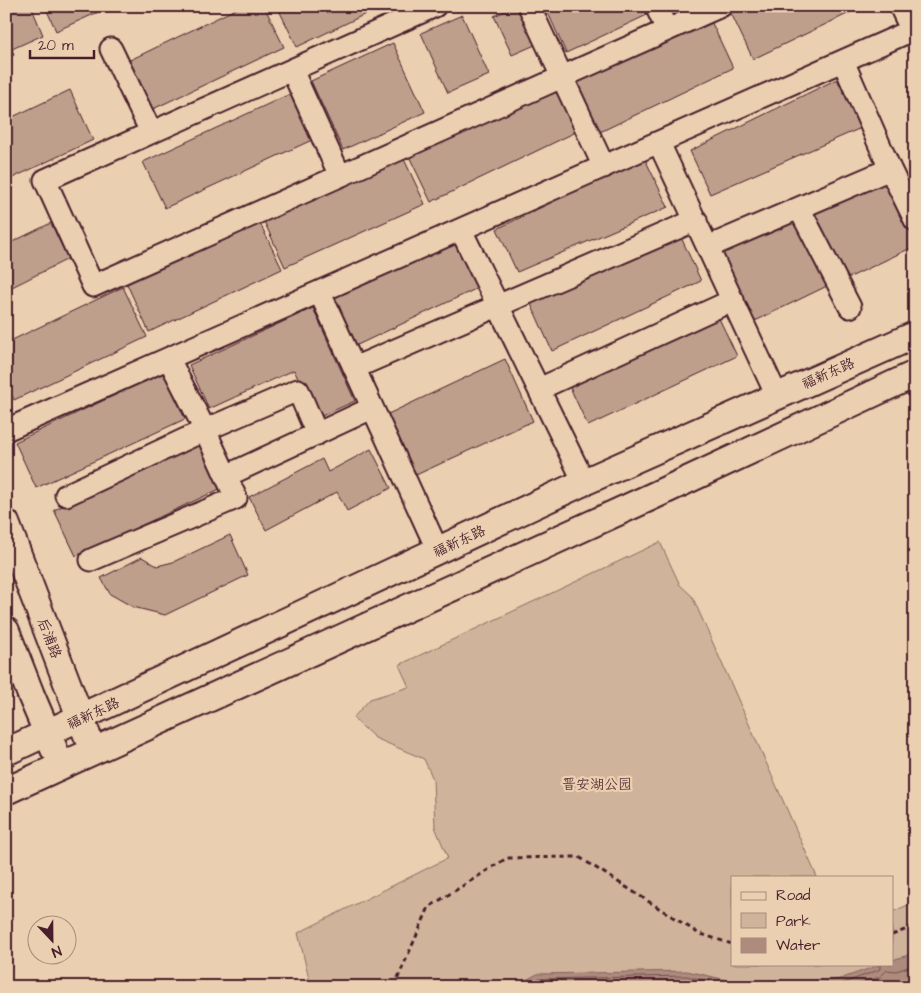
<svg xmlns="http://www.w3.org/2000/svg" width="921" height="993" viewBox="0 0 921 993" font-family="'Architects Daughter','LXGW WenKai TC',sans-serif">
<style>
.green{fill:#cfb49b;stroke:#8c6a63}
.water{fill:#ad8c7e;stroke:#85605d}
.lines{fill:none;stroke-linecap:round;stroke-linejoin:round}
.shore{stroke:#724b4c;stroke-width:1}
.building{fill:#bd9f8c;stroke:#4a1f2b}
.minor-casing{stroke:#4a1f2b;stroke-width:25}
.major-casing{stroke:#4a1f2b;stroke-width:30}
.path{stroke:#4a1f2b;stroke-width:3;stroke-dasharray:5 4;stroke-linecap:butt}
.minor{stroke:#ead0b1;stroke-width:21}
.major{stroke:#ead0b1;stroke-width:26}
.labels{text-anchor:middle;stroke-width:4.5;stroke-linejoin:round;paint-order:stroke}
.street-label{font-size:14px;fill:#4a1f2b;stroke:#ead0b1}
.park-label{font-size:14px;fill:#5e353c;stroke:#ead0b1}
</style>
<rect width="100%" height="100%" fill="#ead0b1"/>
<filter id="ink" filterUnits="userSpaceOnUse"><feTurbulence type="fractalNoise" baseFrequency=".02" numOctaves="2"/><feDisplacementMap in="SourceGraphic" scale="10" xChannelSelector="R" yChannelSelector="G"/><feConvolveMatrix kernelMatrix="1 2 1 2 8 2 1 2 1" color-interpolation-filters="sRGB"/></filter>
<g filter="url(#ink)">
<path class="green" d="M660 542 680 585 692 596 817 877H732V964H892V912L915 902V987H311L298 933 448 858 435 827 433 779 424 759 375 738 353 718 370 699 409 687 399 665Z"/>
<path class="water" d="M915 953V987H786L840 979 882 964H892V960Z
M687 971 758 987H514L537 974Z"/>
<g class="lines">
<path class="shore" d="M524 987 539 979 686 976 734 987
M537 987 541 985 685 983 704 987
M821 987 841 984 876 971 880 969V964
M851 987 880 977 887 970 896 971 915 965"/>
</g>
<path class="building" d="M17 6H31L43 35 12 49 14 55 6 59V11Z
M45 6H112L56 31Z
M242 6H264L284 47 151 110 128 61Z
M277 6H382L297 47Z
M517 6 535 45 512 55 494 16Z
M545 6H643L647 15 566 53Z
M736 6H864L753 59 729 9Z
M462 15 489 75 448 93 421 33Z
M710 19 733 68 600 132 577 82Z
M393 43 425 112 343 150 311 81Z
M837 79 861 128 710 194 690 151Z
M554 81 578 131 431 202 407 152Z
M70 90 93 140 6 181V120Z
M292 93 314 139 165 208 143 162Z
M403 157 425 204 285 267 263 219Z
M644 157 668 207 517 272 497 229Z
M884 177 915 241V246L840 282 808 214Z
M258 219 282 269 149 332 126 282Z
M795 219 827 286 751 323 718 255Z
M51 223 68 259 6 290V245Z
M680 235 701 281 552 351 531 304Z
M461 236 484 285 351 348 328 299Z
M123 287 147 337 14 400 6 383V343Z
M313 308 355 401 317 418 294 370 209 409 189 365Z
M715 310 737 356 588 426 566 379Z
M505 359 533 421 416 475 388 414Z
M164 372 185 419 36 488 15 442Z
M203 441 224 487 76 556 54 510Z
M371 449 391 488 347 511 337 492 266 530 249 497 322 459 328 472Z
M230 535 248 575 165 615 133 607 110 594 101 578 142 557 157 566 173 562Z"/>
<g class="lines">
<g class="minor-casing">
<path id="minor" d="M435 6 45 180 93 286 721 6
M529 6 604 167
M656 6 667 30
M900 6 912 31
M111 49 151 132
M843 61 890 169 915 220
M292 70 340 176
M659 143 777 396
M799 208 850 307
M461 230 584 482
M708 247 890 169
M320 293 438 551
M354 368 696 220
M539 389 733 300
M6 430 915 29
M317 434 298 390 205 430 226 476 372 408
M66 495 205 430 169 359
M91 560 236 498 226 476"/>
</g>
<g class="major-casing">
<path id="major" d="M6 523 87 735
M6 631 31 695 54 749
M6 752 584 482 915 335
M6 791 653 496 915 374"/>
</g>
<path class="path" d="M892 935 915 926
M394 987 429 907 507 858 579 857 698 933 732 944"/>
<use href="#minor" class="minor"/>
<use href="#major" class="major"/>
</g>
</g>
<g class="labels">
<g class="street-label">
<text transform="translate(828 373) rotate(-24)" y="5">福新东路</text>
<text transform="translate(459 541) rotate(-25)" y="5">福新东路</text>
<text transform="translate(50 638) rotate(69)" y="5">后浦路</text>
<text transform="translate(93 713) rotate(-25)" y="5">福新东路</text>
</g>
<g class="park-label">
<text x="597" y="789">晋安湖公园</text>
</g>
</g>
<rect width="921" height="993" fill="none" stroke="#ead0b1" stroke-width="25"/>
<rect x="12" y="12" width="896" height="968" fill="none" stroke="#4a1f2b" stroke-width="2" filter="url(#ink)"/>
<rect x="731" y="876" width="162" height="90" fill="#ead0b1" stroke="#aa897b"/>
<rect x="741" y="892" width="25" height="8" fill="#ead0b1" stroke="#aa897b"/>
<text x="776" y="900" font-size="15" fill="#4a1f2b">Road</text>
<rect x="741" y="913" width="25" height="15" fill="#cfb49b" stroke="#aa897b"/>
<text x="776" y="926" font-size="15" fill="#4a1f2b">Park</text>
<rect x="741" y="938" width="25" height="15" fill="#ad8c7e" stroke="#aa897b"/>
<text x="776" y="950" font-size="15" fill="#4a1f2b">Water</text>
<g transform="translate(52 940) rotate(158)"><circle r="24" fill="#ead0b1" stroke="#aa897b"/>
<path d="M0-4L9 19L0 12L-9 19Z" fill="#4a1f2b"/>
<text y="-8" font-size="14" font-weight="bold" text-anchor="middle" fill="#4a1f2b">N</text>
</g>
<path d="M30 50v8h64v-8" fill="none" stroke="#4a1f2b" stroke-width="2.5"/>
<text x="38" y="50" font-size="15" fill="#4a1f2b" stroke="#ead0b1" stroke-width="4" paint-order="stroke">20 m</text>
</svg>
